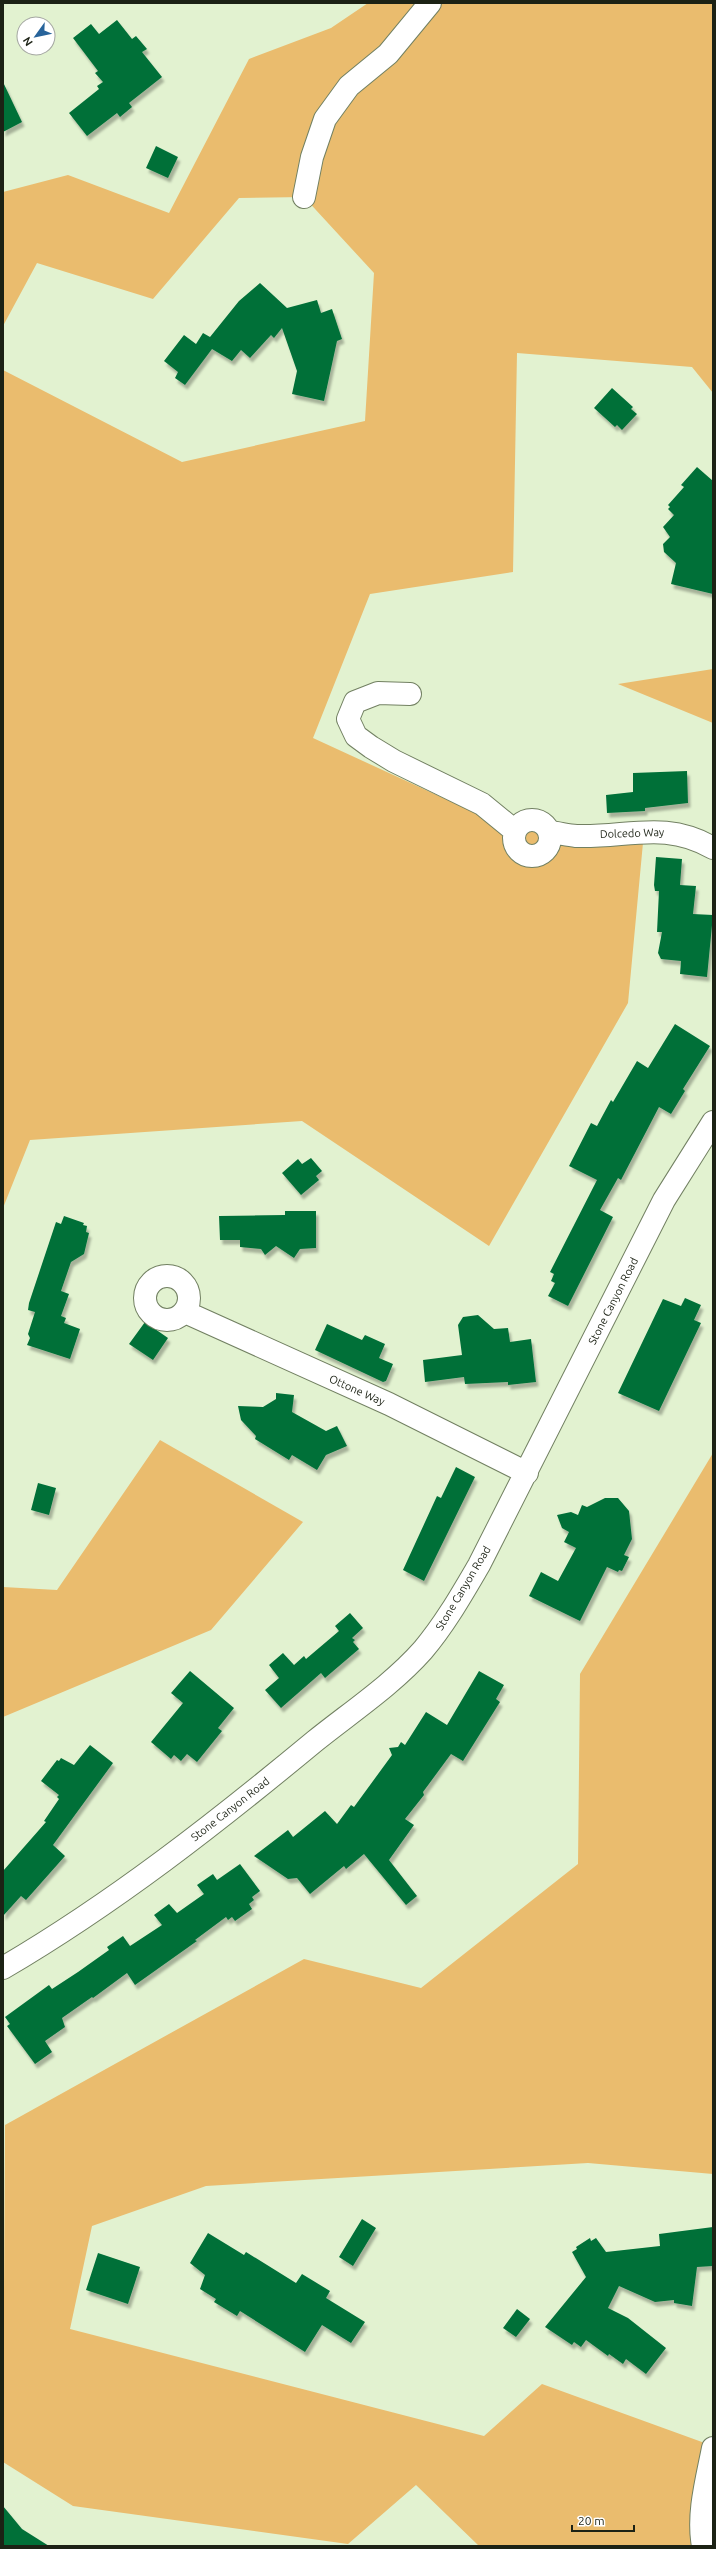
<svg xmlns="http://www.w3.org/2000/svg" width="716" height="2549" viewBox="0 0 716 2549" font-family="Ubuntu,sans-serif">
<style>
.green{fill:#eabc6e}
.building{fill:#057039;filter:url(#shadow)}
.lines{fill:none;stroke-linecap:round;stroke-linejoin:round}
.minor-casing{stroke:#728062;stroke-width:24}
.minor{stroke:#fff;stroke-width:22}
.labels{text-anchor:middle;stroke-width:4;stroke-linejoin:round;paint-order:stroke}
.street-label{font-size:11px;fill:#1c2215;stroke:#fff}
</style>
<defs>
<filter id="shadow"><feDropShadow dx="2.5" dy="4.5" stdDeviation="1" flood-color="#0004"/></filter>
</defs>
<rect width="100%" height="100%" fill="#e2f2d0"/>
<path class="green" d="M368 3H713V393L692 367 517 353 513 572 370 594 313 738 515 831 521 824 533 820 546 827 644 832 628 1003 489 1246 302 1121 30 1140 3 1208V370L182 462 365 421 374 273 304 197 239 198 153 299 37 263 3 326V192L68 175 169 213 249 59 331 28Z
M713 669V723L618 684Z
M160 1440 303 1522 211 1630 3 1717V1587L57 1590Z
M713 1453V2174L588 2163 206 2186 92 2226 70 2329 484 2436 542 2384 713 2446V2546H479L416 2485 348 2544 73 2506 3 2462 5 2125 304 1959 421 1988 578 1864 580 1674Z"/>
<path class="building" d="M117 20 132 39 136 36 147 49 142 52 162 77 129 103 132 107 120 117 117 113 87 136 69 113 99 89 97 86 103 82 95 73 98 71 73 38 91 24 99 34Z
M3 82 22 122 3 132Z
M156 146 178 157 168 178 146 168Z
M260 283 287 308 317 300 321 313 332 309 342 339 337 341 324 401 292 394 297 371 282 328 274 338 271 335 250 358 241 350 232 361 212 349 185 385 175 378 178 372 164 361 184 335 196 344 203 333 210 337 239 301Z
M612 388 633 407 631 409 637 414 622 430 617 425 615 427 594 408Z
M697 467 713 481V594L671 584 676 563 664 552 663 544 670 537 663 527 674 515 668 509 670 507 668 505 684 487 681 485Z
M687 771 688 803 645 808V811L607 813 606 795 633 792V773Z
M656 857 682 859 680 885 696 886 693 914 713 915 707 977 680 974 681 961 661 959 658 953 662 932H657L659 891H655L654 885Z
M675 1024 710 1046 683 1089 685 1091 671 1114 659 1107 621 1180 618 1178 600 1210 613 1217 568 1306 548 1296 555 1283 551 1281 554 1274 550 1272 597 1180 569 1166 591 1123 597 1126 611 1100 613 1102 637 1061 648 1068Z
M311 1158 322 1171 316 1176 319 1180 301 1195 282 1173 298 1159 302 1164Z
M285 1211H316V1248L300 1249 294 1258 276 1246 265 1255 261 1249 240 1247V1240H220L219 1216 285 1215Z
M64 1216 84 1223 83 1225 87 1226 86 1232 89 1233 84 1254 71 1262 61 1291 69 1294 61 1316 66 1318 64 1323 80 1329 70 1359 27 1345 30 1338 28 1334 35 1312 28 1310 29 1303 56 1222 61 1224Z
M685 1298 701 1305 694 1320 701 1323 659 1411 618 1393 663 1299 681 1306Z
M478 1315 494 1329 508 1328 510 1342 531 1339 536 1382 508 1385V1382L465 1384 464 1377 425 1382 423 1360 462 1355 458 1325 463 1317Z
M145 1322 168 1338 153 1360 129 1344Z
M327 1324 362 1340 365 1335 385 1344 379 1358 393 1364 386 1381 383 1382 315 1350Z
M276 1393 294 1395 292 1412 326 1431 337 1426 347 1446 326 1455 317 1470 292 1455 289 1460 255 1439 256 1436 241 1420 238 1406 263 1407 276 1399Z
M456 1467 475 1477 424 1581 403 1570 437 1496 441 1498Z
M38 1483 56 1488 49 1515 31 1510Z
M605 1498H618L629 1511 632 1539 624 1555 629 1557 622 1571 619 1570 618 1572 607 1567 580 1621 529 1596 541 1572 558 1581 576 1548 564 1542 569 1532 562 1528 557 1515 571 1512 578 1515 582 1505 587 1507Z
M350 1613 363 1628 352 1638 355 1640 353 1642 359 1649 325 1678 321 1673 281 1708 265 1690 279 1678 269 1665 283 1653 294 1665 304 1656 306 1659 339 1631 335 1626Z
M190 1671 234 1708 218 1728 222 1731 197 1762 187 1754 181 1761 174 1755 171 1759 151 1742 183 1703 171 1693Z
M479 1671 504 1685 496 1699 500 1702 463 1761 451 1754 423 1792 424 1795 405 1819 414 1825 389 1860 417 1896 406 1905 364 1854 346 1869 344 1866 310 1894 297 1878 288 1879 254 1856 288 1830 293 1837 325 1811 337 1824 351 1805 354 1807 392 1755 389 1748 398 1747 401 1742 405 1745 426 1712 447 1725Z
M90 1745 113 1763 53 1845 65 1856 26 1900 21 1896 3 1916V1871L46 1822 44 1821 59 1799 57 1797 59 1795 41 1781 57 1760 59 1761 61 1758 74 1765Z
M240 1864 260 1891 252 1897 254 1900 249 1904 252 1909 235 1921 232 1917 228 1920 226 1917 195 1940 197 1941 135 1985 127 1973 93 1998 92 1997 62 2018 65 2027 45 2041 52 2052 35 2064 7 2026 10 2024 5 2017 49 1985 52 1989 78 1972 109 1950 107 1947 123 1936 130 1946 162 1925 154 1915 169 1904 177 1913 204 1894 197 1885 213 1874 217 1880Z
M362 2219 376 2228 353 2266 339 2257Z
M713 2227V2266L697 2267 692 2306 674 2303V2300L655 2302 619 2286 608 2308 628 2318 666 2348 646 2374 626 2359 623 2364 609 2354 608 2356 586 2340 581 2347 574 2342 572 2345 545 2327 586 2277 572 2252 577 2249 576 2247 590 2238 591 2241 596 2238 606 2252 660 2246 659 2234Z
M208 2233 244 2255 246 2252 296 2283 302 2274 330 2291 326 2298 365 2322 351 2343 322 2325 305 2352 240 2311 237 2316 214 2302 216 2299 200 2289 205 2275 190 2263Z
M98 2253 140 2267 128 2304 86 2290Z
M517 2309 530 2319 516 2337 503 2328Z
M3 2506 22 2529 49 2546H3Z"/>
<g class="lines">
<g class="minor-casing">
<path id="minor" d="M304 197 312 157 325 119 349 86 388 54 430 3
M410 694 378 693 355 702 348 719 356 736 371 747 394 761 482 804 515 831
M514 838a18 18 0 1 1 36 0a18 18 0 1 1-36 0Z
M549 832C558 833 567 835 576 836 627 838 665 820 713 848
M145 1298a22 22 0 1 1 44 0a22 22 0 1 1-44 0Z
M185 1312 389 1404 527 1473
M3 1968C114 1903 216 1823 315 1741 351 1712 392 1685 423 1650 445 1624 462 1594 479 1565L664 1200 713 1122
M703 2546C697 2514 707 2479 713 2448"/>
</g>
<use href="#minor" class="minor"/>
</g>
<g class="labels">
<g class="street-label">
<text transform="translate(632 833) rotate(-2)" y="4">Dolcedo Way</text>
<text transform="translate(613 1301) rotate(-63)" y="4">Stone Canyon Road</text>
<text transform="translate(357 1390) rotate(24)" y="4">Ottone Way</text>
<text transform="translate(463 1588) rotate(-59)" y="4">Stone Canyon Road</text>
<text transform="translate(230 1809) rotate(-38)" y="4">Stone Canyon Road</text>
</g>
</g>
<rect width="716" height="2549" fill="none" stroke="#1c2215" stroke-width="8"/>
<g transform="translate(36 36) rotate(237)"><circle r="19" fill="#ffffff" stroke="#a4a7a1"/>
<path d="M0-3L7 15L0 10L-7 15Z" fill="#27639a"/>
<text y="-6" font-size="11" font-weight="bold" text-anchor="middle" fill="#1c2215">N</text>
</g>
<path d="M572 2525v6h62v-6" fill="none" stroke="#1c2215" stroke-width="2"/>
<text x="578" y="2525" font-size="12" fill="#1c2215" stroke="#ffffff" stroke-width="3" paint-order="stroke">20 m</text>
</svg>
